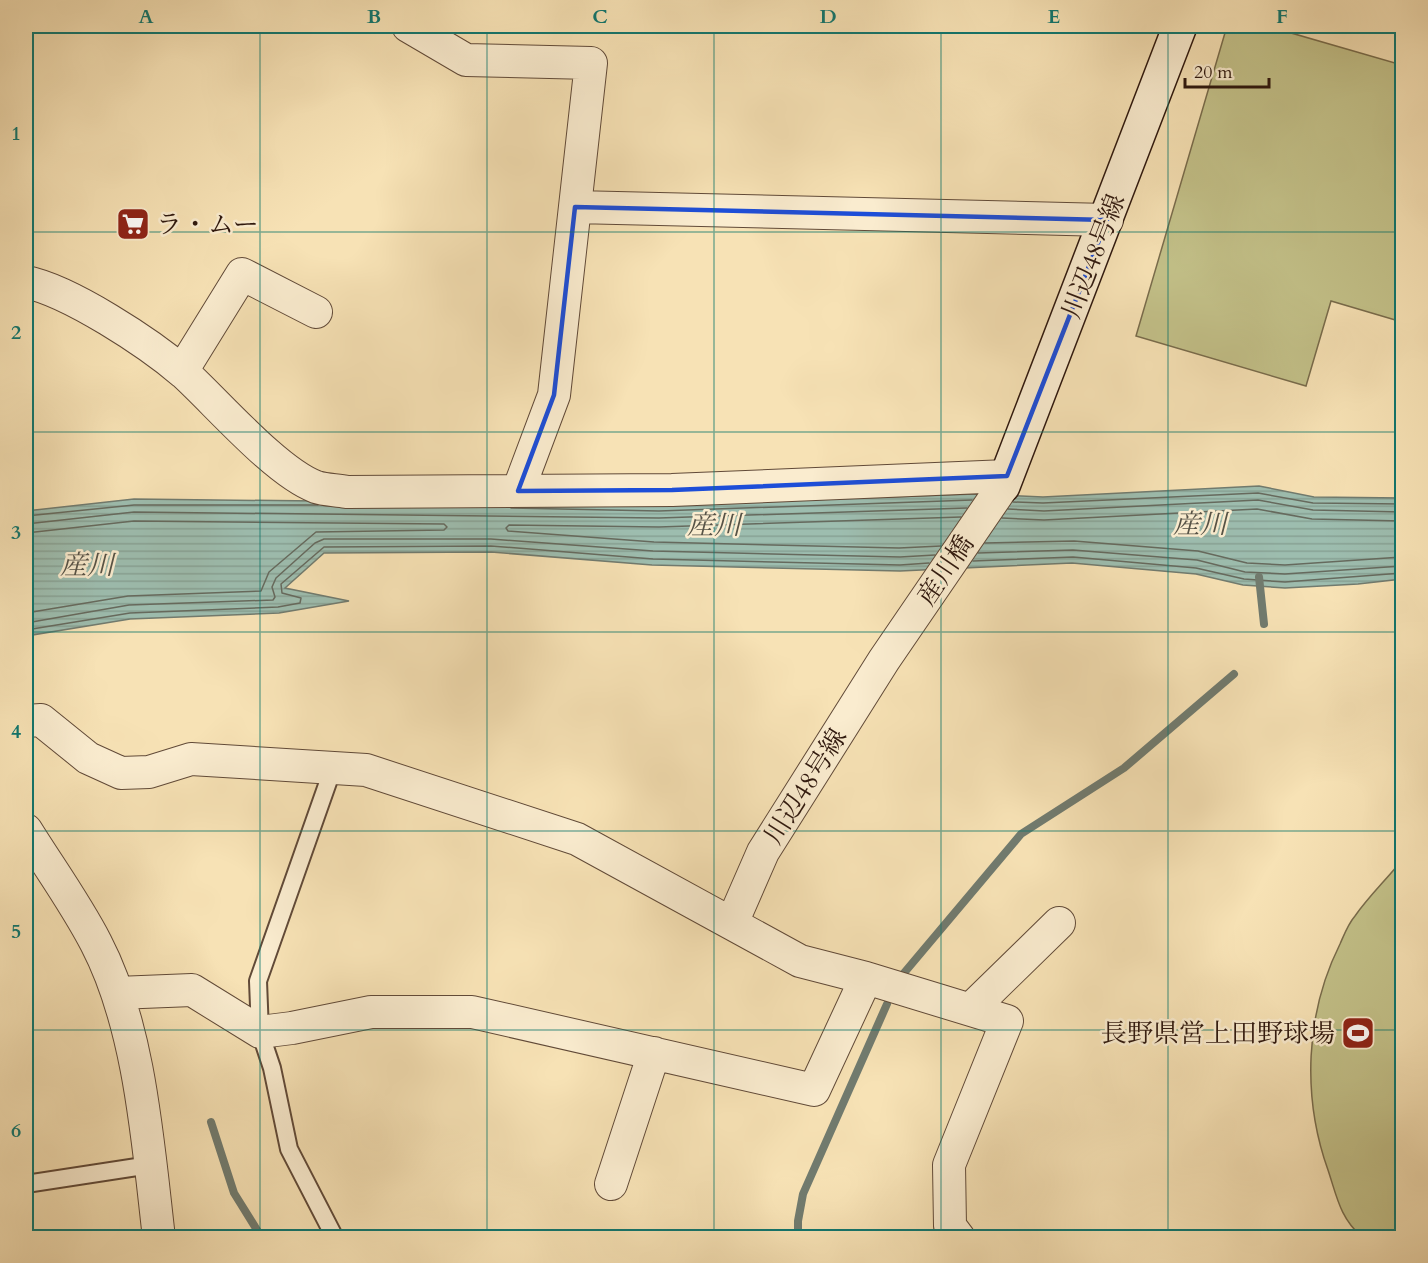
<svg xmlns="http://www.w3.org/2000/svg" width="1428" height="1263" viewBox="0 0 1428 1263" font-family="Cardo,'Noto Serif JP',serif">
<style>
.pitch{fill:#c3c189;stroke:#796c4c;stroke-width:1.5}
.water{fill:url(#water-rules);stroke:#717b6f;stroke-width:1.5}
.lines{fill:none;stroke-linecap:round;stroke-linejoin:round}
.shore{stroke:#666a5e;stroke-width:1.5}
.stream{stroke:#717b6f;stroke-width:8}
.lane-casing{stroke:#614a38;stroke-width:20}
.street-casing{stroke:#614a38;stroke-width:34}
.secondary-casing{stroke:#2f180e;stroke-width:36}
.lane{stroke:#faeccf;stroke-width:16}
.street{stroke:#faeccf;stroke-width:32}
.secondary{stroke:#faeccf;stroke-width:33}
.marked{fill:none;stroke:#1d4ed8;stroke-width:4.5;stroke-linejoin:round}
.grid{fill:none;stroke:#0f766e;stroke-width:1.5;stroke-opacity:0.55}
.labels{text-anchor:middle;stroke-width:5;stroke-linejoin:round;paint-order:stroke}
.poi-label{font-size:26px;fill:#2f180e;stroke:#faeccf;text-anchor:start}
.street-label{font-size:26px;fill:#2f180e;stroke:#faeccf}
.water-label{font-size:27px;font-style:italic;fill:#565246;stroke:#faeccf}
.neatline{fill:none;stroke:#0f766e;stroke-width:2}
.grid-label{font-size:20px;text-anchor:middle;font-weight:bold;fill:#0f766e}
</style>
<defs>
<pattern id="water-rules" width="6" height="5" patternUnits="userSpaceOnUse" patternTransform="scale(1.5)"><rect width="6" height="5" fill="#9dbdaf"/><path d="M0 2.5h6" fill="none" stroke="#88a295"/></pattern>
</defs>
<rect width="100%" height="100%" fill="#f7e2b5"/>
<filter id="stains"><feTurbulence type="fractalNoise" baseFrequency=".00333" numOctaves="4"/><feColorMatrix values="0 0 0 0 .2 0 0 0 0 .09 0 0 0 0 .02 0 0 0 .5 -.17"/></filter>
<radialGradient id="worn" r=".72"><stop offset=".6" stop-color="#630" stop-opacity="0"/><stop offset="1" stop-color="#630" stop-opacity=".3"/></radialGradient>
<path class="pitch" d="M1227 26H1267L1402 65V322L1331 301 1306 386 1136 336Z
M1402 860V1237H1362C1340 1218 1337 1197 1328 1170 1302 1097 1305 1014 1340 944 1344 935 1348 924 1355 916 1369 896 1387 879 1402 860Z"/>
<path class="water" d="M1259 486 1314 497 1402 498V579L1358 584 1285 588 1243 585 1196 574 1072 563 900 571 652 565 491 552 324 553 285 588 349 601 279 613 130 619 26 636V511L134 499 659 505 975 494 1043 497Z"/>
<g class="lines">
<path class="shore" d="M1013 502 1043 503 1258 493 1313 503 1402 504
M511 508 659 511 972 500
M1008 509 1044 511 1258 500 1313 510 1402 512
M26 516 134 505H318
M1002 518 1044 520 1257 509 1312 519 1402 521
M26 524 134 512 659 518 967 508
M26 533 134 521 444 524 447 527 444 530 316 532 269 572 261 591 128 596 26 613
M985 543 1074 541 1198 551 1247 563 1285 565 1402 557
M941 546 899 548 654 542 508 531 506 528 509 525 659 527 961 517
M978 553 1073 550 1197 560 1245 572 1285 574 1402 566
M973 561 1073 557 1196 568 1244 579 1285 582 1402 573
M26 623 129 605 273 600 275 597 272 587 276 578 315 543 324 539H491L653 551 900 557 935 555
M26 630 130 613 278 607 300 603 301 598 282 593 281 584 324 547 491 546 653 559 900 565 929 563"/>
<path class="stream" d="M1259 577 1264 624
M904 973 1021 834 1124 768 1234 674
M211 1122 234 1193 262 1238
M798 1238V1221L803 1194 887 1004"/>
<g class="lane-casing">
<path id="lane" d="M333 768 258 981 260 1032 272 1068 289 1149 335 1238
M26 1184 150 1165"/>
</g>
<g class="street-casing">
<path id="street" d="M408 26 466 60 591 63 554 395 518 491
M575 207 1107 220
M26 282C70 291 149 343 184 373 217 403 276 472 316 487 325 490 337 490 347 492L672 490 1007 476
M182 371 242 274 316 312
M26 721 41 720 88 758 121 773 149 772 191 759 366 770 577 839 800 961 866 978 1007 1021 949 1165 950 1226 959 1238
M26 830C49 867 76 904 96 943 140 1027 148 1144 159 1238
M732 923 763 852 884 660 1003 486
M117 993 192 990 260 1032 292 1028 371 1012H472L814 1090 866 978
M971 1009 1059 923
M611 1184 654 1053"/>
</g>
<g class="secondary-casing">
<path id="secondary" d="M1003 486 1180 26"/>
</g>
<use href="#lane" class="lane"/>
<use href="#street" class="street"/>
<use href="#secondary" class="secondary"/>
</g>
<path class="marked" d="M575 207 1107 220 1007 476 672 490 518 491 554 395Z"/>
<path class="grid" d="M260 26V1238M487 26V1238M714 26V1238M941 26V1238M1168 26V1238M26 232H1402M26 432H1402M26 632H1402M26 831H1402M26 1030H1402"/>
<defs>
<g id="supermarket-square" transform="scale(1.725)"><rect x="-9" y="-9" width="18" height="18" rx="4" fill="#8f2418" stroke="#faeccf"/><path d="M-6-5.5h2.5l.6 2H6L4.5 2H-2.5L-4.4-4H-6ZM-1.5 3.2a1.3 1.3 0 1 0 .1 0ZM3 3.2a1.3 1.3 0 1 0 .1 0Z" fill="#fff"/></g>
<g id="stadium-square" transform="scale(1.725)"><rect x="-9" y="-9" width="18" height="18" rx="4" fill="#8f2418" stroke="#faeccf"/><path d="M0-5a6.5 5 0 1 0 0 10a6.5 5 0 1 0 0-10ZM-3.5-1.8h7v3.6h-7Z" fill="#fff"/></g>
</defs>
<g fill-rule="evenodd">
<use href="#supermarket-square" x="133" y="224"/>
<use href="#stadium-square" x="1358" y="1033"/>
</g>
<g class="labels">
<g class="poi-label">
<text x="156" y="233">ラ・ムー</text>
<text x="1335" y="1042" text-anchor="end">長野県営上田野球場</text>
</g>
<g class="street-label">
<text transform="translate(1093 256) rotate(-69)" y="9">川辺48号線</text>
<text transform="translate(945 570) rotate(-56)" y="9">産川橋</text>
<text transform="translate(805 786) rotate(-58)" y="9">川辺48号線</text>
</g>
<g class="water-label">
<text x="1200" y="533">産川</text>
<text x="714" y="534">産川</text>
<text x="87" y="574">産川</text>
</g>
</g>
<rect width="1428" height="1263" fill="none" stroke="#f7e2b5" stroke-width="66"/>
<path d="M1185 78v9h84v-9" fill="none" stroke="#2f180e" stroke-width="3"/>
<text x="1194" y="78" font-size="18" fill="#2f180e" stroke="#faeccf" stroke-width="4.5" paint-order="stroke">20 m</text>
<rect x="33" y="33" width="1362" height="1197" class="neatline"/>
<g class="grid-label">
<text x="146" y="23">A</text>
<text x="374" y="23">B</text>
<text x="600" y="23">C</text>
<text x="828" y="23">D</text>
<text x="1054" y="23">E</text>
<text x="1282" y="23">F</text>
<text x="16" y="140">1</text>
<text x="16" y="339">2</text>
<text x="16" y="539">3</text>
<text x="16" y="738">4</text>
<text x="16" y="938">5</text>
<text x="16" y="1137">6</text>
</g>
<rect width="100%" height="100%" filter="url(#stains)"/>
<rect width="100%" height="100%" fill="url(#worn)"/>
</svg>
